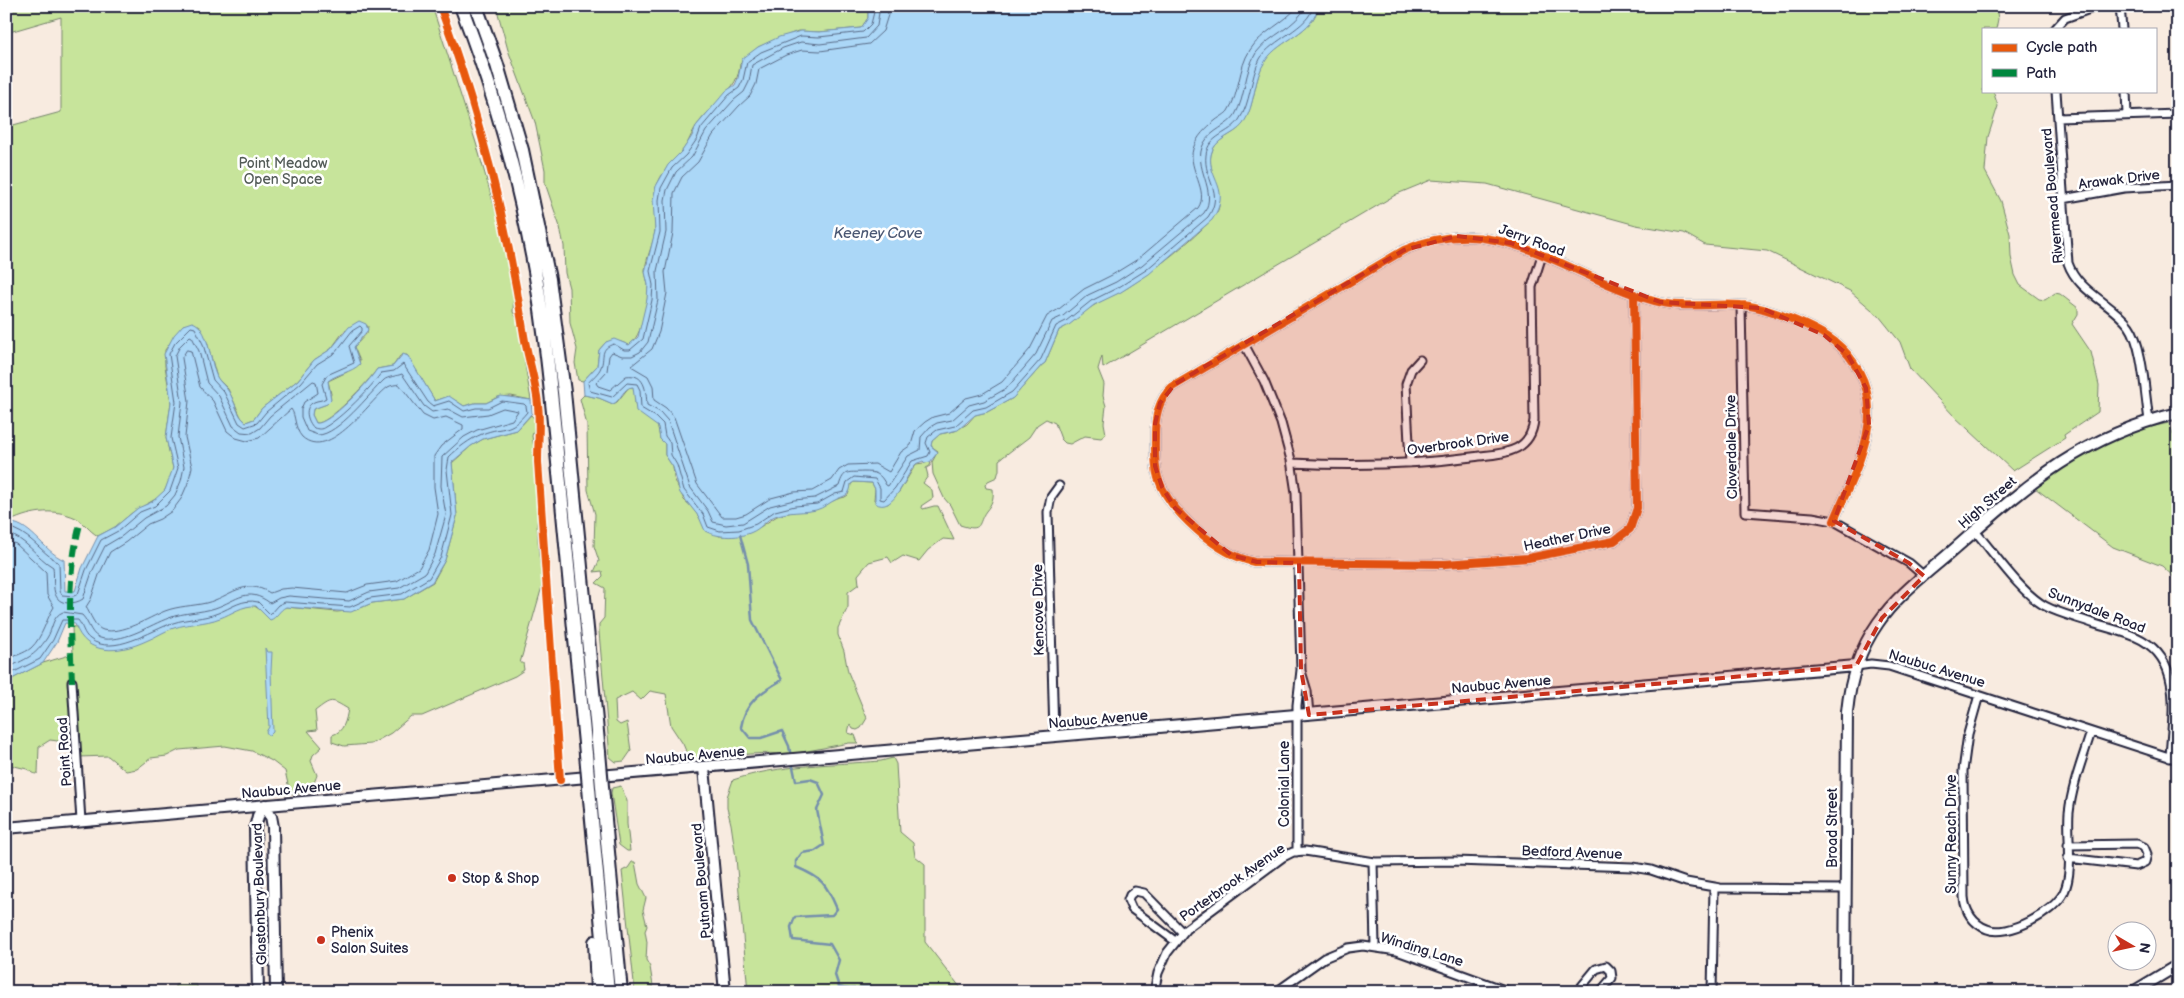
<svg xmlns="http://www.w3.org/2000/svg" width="2184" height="998" viewBox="0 0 2184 998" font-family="'Balsamiq Sans',sans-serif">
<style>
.green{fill:#c7e49b;stroke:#74836b}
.water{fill:#abd7f7;stroke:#748fac}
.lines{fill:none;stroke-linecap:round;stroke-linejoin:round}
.shore{stroke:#596a86;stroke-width:1}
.stream{stroke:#748fac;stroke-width:2.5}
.street-casing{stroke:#22223b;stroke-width:11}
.secondary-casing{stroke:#22223b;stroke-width:14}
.highway-casing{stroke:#22223b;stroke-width:16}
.street{stroke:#fff;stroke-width:7}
.secondary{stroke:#fff;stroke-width:10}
.highway{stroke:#fff;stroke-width:12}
.highway-bridge-casing{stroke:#22223b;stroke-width:16;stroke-linecap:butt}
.highway-bridge{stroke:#fff;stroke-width:12}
.quiet{stroke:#00873e;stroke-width:6;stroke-dasharray:12 6;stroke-linecap:butt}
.cycleway-casing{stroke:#fff;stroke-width:11}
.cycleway{stroke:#e8590c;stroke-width:8}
.marked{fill:#c8321e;fill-opacity:0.2;stroke:#c8321e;stroke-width:4;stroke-dasharray:10 6;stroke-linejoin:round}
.poi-dot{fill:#c8321e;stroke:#fff;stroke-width:2}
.labels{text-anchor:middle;stroke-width:5;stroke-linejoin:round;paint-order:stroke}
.park-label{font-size:14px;fill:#545c58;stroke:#fff}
.street-label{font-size:14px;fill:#22223b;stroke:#fff}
.poi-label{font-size:14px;fill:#22223b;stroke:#fff;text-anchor:start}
.water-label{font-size:15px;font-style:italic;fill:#4b5873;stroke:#fff}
</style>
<rect width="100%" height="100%" fill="#f8ebe0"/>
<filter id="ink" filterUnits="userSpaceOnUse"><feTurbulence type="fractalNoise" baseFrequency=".02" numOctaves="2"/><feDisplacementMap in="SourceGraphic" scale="10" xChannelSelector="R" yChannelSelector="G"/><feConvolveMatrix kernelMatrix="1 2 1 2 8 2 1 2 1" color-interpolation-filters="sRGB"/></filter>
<g filter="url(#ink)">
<path class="green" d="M6 6H432L476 143 506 247 514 286 513 312 524 331 522 347 531 400 511 396 498 397 486 403H475L464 406C452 398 449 395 435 401L407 355 400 356 393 366 377 369C370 380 327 426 316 423L312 415 313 409 327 404 331 394 328 381 347 372 360 361 354 347 367 333 368 326 344 331 331 349 314 360 298 380 262 408 254 419 246 422 241 417 228 389 217 378 207 342 199 325H183L165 350V366L171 402 166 438 173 468 171 476 165 490 159 497 133 512 115 527 98 536C89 531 84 522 76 518 51 507 29 512 6 523V127L61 112V17L6 33Z
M496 6H868V18L861 28 819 32 798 31 758 47 740 64C739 90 711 105 697 125 691 133 689 143 682 151 672 163 661 172 656 188 652 202 656 215 655 230 654 243 646 258 645 270 645 275 648 281 648 285 649 301 642 337 629 345L621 342H606L599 350 597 366 583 381 578 380 575 363 577 349 570 323 569 288 565 273 564 246 560 227 545 183V170L535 122 508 50Z
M1318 6H1996L1998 19 1996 29H1983V91H1993L1998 106 1988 137 1985 171 2001 201 2010 234 2011 257 2015 275 2020 285 2039 299 2045 300 2055 293 2060 294 2078 308V314L2072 324 2091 352 2099 385 2098 412 2064 435 2065 438 2013 471 1954 416 1910 369 1900 342 1879 316 1850 291 1767 251 1705 245 1684 233 1636 225 1487 184 1431 180 1397 194 1103 368 1102 356 1098 369 1104 384 1103 396 1106 406 1104 423 1106 434 1101 438 1085 436 1070 444 1065 443 1061 439 1055 423 1046 419 1037 425 1029 437 999 460V470L997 477 988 481 985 485 986 488 993 489C994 498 992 504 986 511 977 523 984 533 960 525L950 505 944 498 933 474 932 462 938 451 931 446 932 441 940 434 955 431 967 424 975 415 987 412 1013 398 1042 365 1045 363 1059 330C1073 324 1081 313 1093 306 1103 299 1116 295 1127 288 1144 278 1212 226 1218 210 1224 193 1207 172 1211 154 1215 137 1235 136 1243 123 1256 104 1253 78 1266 59 1279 40 1315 32 1318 6Z
M629 387H633L635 391V404L658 427 660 439 665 444V455L673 467 674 478 684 500 692 507 701 520 719 536 740 535 760 527 777 516 796 511 813 510 837 499 845 497 848 495 851 484 854 482 872 483 875 489 874 500 888 504 899 492 916 464 931 462 930 466 926 468 928 476 923 483 932 490 933 498 921 506 923 509 934 506H938L954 540 943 539 928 550 919 561 903 556 892 563 888 557 869 562 858 575 859 584 848 592V607L838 628V635L844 651 848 672 867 718 861 728 857 730 853 729 850 724 848 733 855 735 858 743H849L797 753 795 756C773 751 745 754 723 757 707 758 706 762 689 758L683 744 671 726 666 694 650 691 641 700 632 692 615 700 616 722 620 725 627 722 631 751 624 761 616 762 610 757 599 632V624L604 618 605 588 596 583 603 576 602 571 594 572 599 561 594 546 595 514 588 490 587 425 580 399 584 395 599 398 613 404 617 402Z
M531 415 536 421 532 436 538 473 539 502 537 524 539 555 543 583 520 663H523L524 670 515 676 422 716H411L391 733 371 744 344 746 332 742V735C344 732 346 720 348 709 331 699 332 698 315 711L317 730 308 731 322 747 313 755 311 761 317 775C312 790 306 796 290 793L285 771 272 761 252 751 225 746 179 750 167 756 151 758 137 769 126 771 108 756 79 757 76 718 67 719 68 736 65 742 50 740 39 747 38 773 35 774 27 769 6 764V682L43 663 73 654 72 627 213 620 240 608 253 605 259 609 286 607 337 612 356 610 372 603 404 599 433 582 445 560 457 516 452 463 471 446 483 439 517 430Z
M2169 423 2178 446 2176 463 2178 464V581L2162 566 2113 547 2035 488 2074 460 2136 430Z
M893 758 896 764 900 832 913 843 915 856 925 864V942L960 987 967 992H748L736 858 731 824 727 808V797L733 780C780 764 832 765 881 761Z
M621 786 627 801V824L630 851H627L619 845 611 793 612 788Z
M632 862H635L639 884 646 898 643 910 647 926 645 931 647 942 646 960 650 967 654 992H635L622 871 628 868Z
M175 985H197V988L207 992H167L175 989Z"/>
<path class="water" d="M868 6H1318C1315 32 1279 40 1266 60 1253 78 1256 105 1243 124 1234 136 1214 138 1211 155 1207 179 1233 189 1212 220L1149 274 1121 292 1094 305 1069 325 1059 330 1045 363 1042 365 1013 398 987 412 975 415 958 430 940 434 932 441 931 446 938 452 930 462 925 463 923 461C921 462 917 463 916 464 906 473 894 516 875 503V489L872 483 854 482 851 484C850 496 846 495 837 499 830 502 824 508 816 510 803 513 789 511 775 516 769 518 764 524 760 527 746 539 720 539 705 531L699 517 680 493 673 467 665 455V444L660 439 658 427 636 411 633 387C623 387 621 401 613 404L599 398 584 395 583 381 597 366 599 350 606 342 614 339 629 345 638 337 647 299 648 285 645 272 655 231 653 200 656 186 668 165 682 151 692 136 696 126 726 91 735 85 738 78 742 59 758 47 779 37 801 31 819 32 861 28 868 18Z
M359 321 366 324 368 330 354 347 360 364C351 373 338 373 328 381L331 400 327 404 313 409 312 415 316 423C328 426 370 381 377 369L393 366 403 354 408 356 435 401 449 396 464 406 475 403H486L501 396 531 400 532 413 517 430 483 439 471 446 452 462 457 516 445 560 432 582 404 599 372 603 351 612 286 607C279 610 277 618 270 620L256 606C242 605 232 614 220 618 205 624 189 623 174 628 164 631 156 637 146 641 120 653 86 657 75 624L65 623 57 642 43 663 6 682V523C29 520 43 551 64 560L65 591H75L82 568 98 536 115 527 138 508 152 502 165 490 173 468 166 438 171 402 164 354 174 335 183 325 192 322C209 326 210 363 217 377 220 383 226 386 229 392 235 401 237 416 246 422L254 419 262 408 298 380 314 360 331 349 349 327Z
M265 648 267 652H272L271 671 273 732 269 736 266 732 269 727Z"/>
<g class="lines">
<path class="shore" d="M873 6 874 12 871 24 863 32 819 37 801 36 761 52 747 62 743 80 739 88 729 95 701 128 697 139 686 155 672 168 661 188 659 200 660 232 650 271 653 285 652 300 643 339 630 350H624L614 344C599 348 605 358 601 367 599 373 592 378 588 383L590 391 612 397 627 383 637 384 640 390 641 408 656 417 663 424 665 436 670 443 671 455 677 465 684 490 703 514 708 527 720 531 739 530 756 524 775 511 795 506 817 504 835 494 844 492 847 482 854 477 875 479 880 488V499L884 500 895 488 912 461 928 456 930 452 926 443 928 437 937 430 955 426 973 410 986 407 1012 392 1041 359 1056 326 1066 321 1091 301 1119 287 1146 270 1208 217C1225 192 1203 179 1206 155 1208 135 1230 134 1239 120 1251 103 1250 78 1260 59 1271 39 1310 28 1313 6
M880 6 877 26 866 38 820 44 801 42 783 48 752 65 749 82 744 92 734 100 706 131 692 157 676 172 667 190 665 200 666 232 657 271 658 300 648 342 640 352 632 356H622L612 352 609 356 607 371 596 383 598 386 610 390 626 376C645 373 646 390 647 405L660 412 668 421 690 487 708 511 713 522 726 525 743 523 770 506 794 500 815 498 839 486C844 469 848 473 863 472 876 472 880 473 886 485L888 486 908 456 920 450 921 437 930 427 937 423 952 420 969 405 984 401 1007 388 1036 354 1052 321 1063 316 1088 295 1116 282 1142 265 1204 213C1219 190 1191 167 1204 143 1211 130 1228 126 1235 115 1246 96 1244 72 1256 53 1270 34 1296 28 1306 6
M887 6 888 15 883 31 869 44 820 51 802 50 786 55 759 69 756 84 750 96 739 106 713 135 698 162 682 177 674 193 673 233 665 272 667 293 659 332 652 349 631 366 648 376 653 386 654 400 666 408 674 417 697 484 722 517H736L746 514 771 498 794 492 812 491 832 480 839 470 848 465 875 464 889 472 901 452 911 445 915 431 925 422 933 417 949 413 966 398 982 394 1002 382 1030 349 1047 316 1059 309 1084 289 1112 275 1138 259 1198 208C1210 191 1187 169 1193 149 1197 136 1206 128 1216 120 1220 117 1226 114 1228 111 1240 93 1238 68 1250 50 1262 31 1284 24 1298 6
M187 350 191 351 200 387 213 401 227 431 236 438 247 441 259 438 291 409C296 415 294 428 302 437 330 462 369 401 388 387 391 385 396 385 399 384L423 415 433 420 446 417 463 425V429L441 446 434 456V487L438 514 429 550 419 568 397 581 367 585 347 593 292 588 281 589 270 593C244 577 230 597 206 603 193 606 178 606 165 611 148 618 122 635 103 630 95 628 90 613 86 607L91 599 99 575 110 552 126 542 148 524 160 519 172 511 181 499 188 483 192 467 185 437 189 401 182 358Z
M6 527C29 531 40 552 59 563L60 591 62 595 74 596 78 594 86 570 101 540 118 531 140 512 155 506 170 491 178 468 171 438 176 402 169 354 175 343 191 327 195 328 203 344 213 380 224 392 239 423 245 427 257 423 266 412 301 383 317 364 335 353 352 331 360 326 362 328V331L349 346 354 363 327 375 322 384 326 398C322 401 318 400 314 402 303 407 307 421 314 428 318 429 321 430 325 427 340 419 372 387 381 373L394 371 403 364 428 402 433 406 449 401 464 411 476 408H488L502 401 524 404 526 406 527 412C509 434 505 425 482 434 470 439 458 448 449 457L447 470 452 515 441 557 429 578 402 594 370 598 350 607 285 602 278 605 270 614 258 602C243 598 231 608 218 613 204 619 188 618 173 623 151 630 113 657 90 639 83 634 83 626 78 620H62L53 640 40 659 6 676
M6 533C26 538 36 557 53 567 55 580 49 602 68 603 74 603 78 602 83 599L92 572 105 546 122 536 144 518 166 506 175 495 181 481 184 467 178 437 182 402 175 356 180 346 190 336 192 337 199 351 207 383 219 396 233 426 241 432 252 433 260 428 270 416 313 381 316 382 318 393 304 402 301 409V417L307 431 318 435C338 435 369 394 384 380 387 377 397 376 402 374L424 406 432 412 448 409 463 417 488 414 503 408 518 411 512 420 477 430 464 437 442 457 441 486 446 515 435 554 425 573 399 588 369 592 349 601 289 596 279 598 270 603C247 586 238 600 215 608 200 613 184 612 169 618 149 625 128 641 104 639 90 637 90 623 82 615L63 612C52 616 53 629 47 638 34 658 26 658 6 669
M6 541 16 544 46 572 47 595 54 607C46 619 43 637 31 648 25 653 14 656 6 660"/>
<path class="stream" d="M740 535 748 564 752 620 782 680C761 692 745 702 741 727L750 738H761L782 731 789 746 791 757
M792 762 796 781 810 779 818 782 824 795 817 810 824 845 815 851 802 853 796 861V867C822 878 826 883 837 909L832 915 795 917 791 927 793 940 830 944 839 960 835 975 839 987C855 993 864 983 875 988V992"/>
<g class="street-casing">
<path id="street" d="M2120 6 2122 29
M2055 29 2065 18 2098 6
M2056 91 2068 263C2078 292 2112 303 2129 326 2143 345 2145 396 2149 420
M2126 91 2127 115
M2058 118 2178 114
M2063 199 2124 188 2178 185
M1634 294 1637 508 1630 529 1614 541 1528 558 1445 564 1254 562C1219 555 1169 512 1158 478 1154 465 1155 450 1155 436 1155 417 1158 400 1172 387L1404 250C1498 208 1568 277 1654 301 1682 309 1712 303 1741 305 1765 306 1816 327 1835 342 1845 350 1853 360 1859 371 1886 420 1853 475 1834 521
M1741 305 1745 512 1812 517 1834 521 1909 563 1924 576
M1244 344 1264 381 1281 423 1291 460 1296 493 1301 670 1297 705V852
M1292 463C1352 466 1412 465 1472 457 1486 455 1504 455 1517 448 1528 442 1533 431 1534 420L1532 287 1542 255
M1410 463 1406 384 1411 370 1420 360
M1975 531C1994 553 2021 593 2045 606 2060 614 2079 618 2095 624 2111 629 2128 632 2142 640 2184 664 2172 717 2170 758
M1856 666 1871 664 1889 666 2178 760
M1301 671 1307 691 1309 715
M72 682 81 821
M1979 695 1968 734 1963 771 1964 897C1965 911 1973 924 1987 929 2008 938 2055 912 2064 892 2074 871 2067 837 2069 813 2072 785 2083 758 2091 732
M1054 736 1048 512 1051 497 1059 486
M2068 845 2137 844 2144 847 2147 854 2145 862 2136 866 2068 858
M1373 862 1375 946
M1175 941 1132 909 1128 900 1130 895 1135 891 1144 893 1182 932
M1154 992 1158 973 1167 953 1186 929 1283 857 1293 852 1305 851 1375 862 1455 861 1633 867 1651 870 1686 882 1720 888 1846 889
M1276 992 1324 958 1348 948 1363 946 1397 951 1510 992
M1577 992 1596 969 1606 966 1611 971 1612 978 1600 992
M1712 992 1714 887"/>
</g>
<g class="secondary-casing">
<path id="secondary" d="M704 768 725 992
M265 805 271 816 273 827 276 992
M6 828C623 774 1240 721 1856 666
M258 992 255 828 258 816 265 805
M1845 992 1847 712C1850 680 1859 650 1878 623 1897 595 1926 574 1951 552 2025 487 2078 437 2178 413
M2133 992 2178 965"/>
</g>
<g class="highway-casing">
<path id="highway" d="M461 6C494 92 519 181 535 271 548 348 554 425 562 503 570 586 578 670 586 754
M476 6 497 65 522 150 549 279 564 392 599 752
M603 798 621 992
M590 799 608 992
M595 942 597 992"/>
</g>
<use href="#street" class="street"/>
<use href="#secondary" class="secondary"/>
<use href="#highway" class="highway"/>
<g class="highway-bridge-casing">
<path id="highway-bridge" d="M599 752 603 798
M586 754 590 799"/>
</g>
<use href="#highway-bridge" class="highway-bridge"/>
<path class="quiet" d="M72 682C70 628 66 573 81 521"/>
<g class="cycleway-casing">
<path id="cycleway" d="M440 6C480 116 507 220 524 335 527 354 533 372 536 391 541 414 538 439 538 462L560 780
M1634 294 1637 508 1630 529 1614 541 1528 558 1445 564 1254 562C1219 555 1169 512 1158 478 1154 465 1155 450 1155 436 1155 417 1158 400 1172 387L1404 250C1498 208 1568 277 1654 301 1682 309 1712 303 1741 305 1765 306 1816 327 1835 342 1845 350 1853 360 1859 371 1886 420 1853 475 1834 521"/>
</g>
<use href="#cycleway" class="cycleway"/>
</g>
</g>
<path class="marked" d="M1457 236 1511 243 1660 302 1761 308 1824 335 1848 355 1866 388 1869 425 1834 521 1909 563 1924 576 1882 618 1856 666 1309 715 1301 670 1299 563 1257 562 1231 555 1175 508 1162 487 1155 466V424L1160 403 1175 384 1404 250Z"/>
<g class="poi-dot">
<circle cx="452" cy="878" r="5"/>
<circle cx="321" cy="940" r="5"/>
</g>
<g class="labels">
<g class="park-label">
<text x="283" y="168">Point Meadow<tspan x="283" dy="16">Open Space</tspan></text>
</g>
<g class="street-label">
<text transform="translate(2119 179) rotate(-7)" y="5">Arawak Drive</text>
<text transform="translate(2052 196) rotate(-95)" y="5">Rivermead Boulevard</text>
<text transform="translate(1532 240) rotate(20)" y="5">Jerry Road</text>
<text transform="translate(1458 443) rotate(-8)" y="5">Overbrook Drive</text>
<text transform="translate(1731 447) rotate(-91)" y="5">Cloverdale Drive</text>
<text transform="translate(1987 502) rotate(-41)" y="5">High Street</text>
<text transform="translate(1567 537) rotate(-12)" y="5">Heather Drive</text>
<text transform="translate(1038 610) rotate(-91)" y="5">Kencove Drive</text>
<text transform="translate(2097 610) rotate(21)" y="5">Sunnydale Road</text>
<text transform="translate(1937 668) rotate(17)" y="5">Naubuc Avenue</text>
<text transform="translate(1501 684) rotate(-5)" y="5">Naubuc Avenue</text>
<text transform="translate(1098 719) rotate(-5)" y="5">Naubuc Avenue</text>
<text transform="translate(64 752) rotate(-94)" y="5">Point Road</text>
<text transform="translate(695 755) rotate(-5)" y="5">Naubuc Avenue</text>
<text transform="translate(1284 784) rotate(-90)" y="5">Colonial Lane</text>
<text transform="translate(291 789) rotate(-5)" y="5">Naubuc Avenue</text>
<text transform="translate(1832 828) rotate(-90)" y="5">Broad Street</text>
<text transform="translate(1951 834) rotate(-90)" y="5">Sunny Reach Drive</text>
<text transform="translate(1572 852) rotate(2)" y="5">Bedford Avenue</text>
<text transform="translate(701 881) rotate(-95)" y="5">Putnam Boulevard</text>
<text transform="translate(1232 882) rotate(-35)" y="5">Porterbrook Avenue</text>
<text transform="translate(259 894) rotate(-92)" y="5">Glastonbury Boulevard</text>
<text transform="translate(1422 949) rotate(17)" y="5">Winding Lane</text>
</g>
<g class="poi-label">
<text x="462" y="883">Stop &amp; Shop</text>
<text x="331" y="937">Phenix<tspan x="331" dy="16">Salon Suites</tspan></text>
</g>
<g class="water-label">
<text x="878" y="238">Keeney Cove</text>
</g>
</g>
<rect width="2184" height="998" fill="none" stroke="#fff" stroke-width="25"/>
<rect x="12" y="12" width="2159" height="973" fill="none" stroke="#22223b" stroke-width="2" filter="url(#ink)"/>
<rect x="1982" y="28" width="175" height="65" fill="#ffffff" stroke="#a7a7b1"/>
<rect x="1992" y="44" width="25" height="8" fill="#e8590c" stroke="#a7a7b1"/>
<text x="2026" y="52" font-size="15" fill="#22223b">Cycle path</text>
<rect x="1992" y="69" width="25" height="8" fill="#00873e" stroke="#a7a7b1"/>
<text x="2026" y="78" font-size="15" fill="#22223b">Path</text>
<g transform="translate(2132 946) rotate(99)"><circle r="24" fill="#ffffff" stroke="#a7a7b1"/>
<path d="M0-4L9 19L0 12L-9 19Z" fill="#c8321e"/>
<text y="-8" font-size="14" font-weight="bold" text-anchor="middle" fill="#22223b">N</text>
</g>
</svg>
